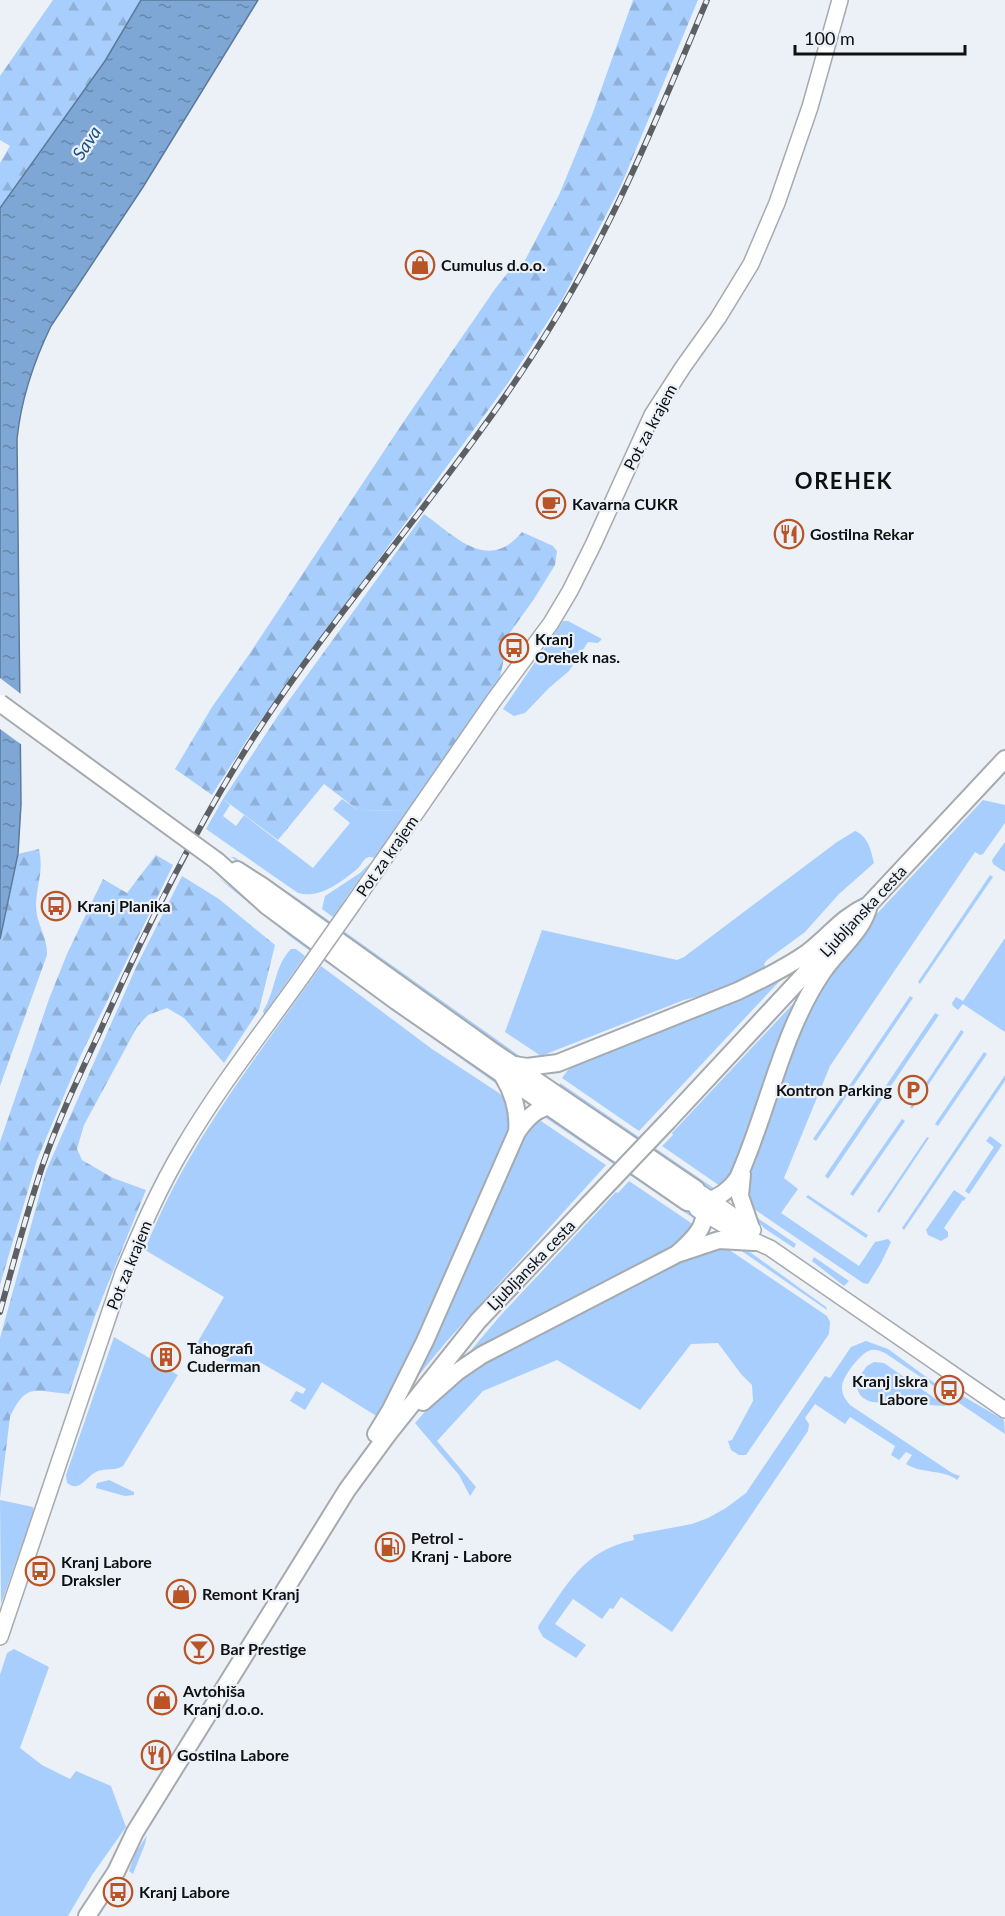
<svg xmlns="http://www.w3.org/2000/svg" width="1005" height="1916" viewBox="0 0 1005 1916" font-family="Lato,sans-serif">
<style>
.green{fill:#a7cefc}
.forest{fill:url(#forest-firs)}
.water{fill:url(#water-ripples);stroke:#5d7a9a;stroke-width:1.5}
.pier{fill:#ecf1f7}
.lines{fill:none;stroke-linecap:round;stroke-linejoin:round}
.secondary-casing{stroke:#a5aaaf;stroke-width:18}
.primary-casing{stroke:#a5aaaf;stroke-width:20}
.secondary{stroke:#fff;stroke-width:15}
.primary{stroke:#fff;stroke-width:16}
.rail-casing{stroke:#5c5f63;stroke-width:6}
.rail{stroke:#ecf1f7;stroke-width:4;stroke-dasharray:11;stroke-linecap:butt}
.secondary-bridge-casing{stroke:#a5aaaf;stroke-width:18;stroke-linecap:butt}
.primary-bridge-casing{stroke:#a5aaaf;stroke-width:20;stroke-linecap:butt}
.secondary-bridge{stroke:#fff;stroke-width:15}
.primary-bridge{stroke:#fff;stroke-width:16}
.labels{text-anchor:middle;stroke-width:4.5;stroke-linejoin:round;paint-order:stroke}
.poi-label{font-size:16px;font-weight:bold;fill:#0e1012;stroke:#ecf1f7;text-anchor:start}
.street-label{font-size:16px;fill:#0e1012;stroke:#ecf1f7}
.water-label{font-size:18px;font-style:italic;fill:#174f88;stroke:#ecf1f7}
.district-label{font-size:22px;font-weight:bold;letter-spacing:1.5px;fill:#0e1012;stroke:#ecf1f7}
</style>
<defs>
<pattern id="forest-firs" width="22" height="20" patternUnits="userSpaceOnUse" patternTransform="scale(1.5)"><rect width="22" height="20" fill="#a7cefc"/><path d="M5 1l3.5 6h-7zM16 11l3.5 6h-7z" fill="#8fb0d7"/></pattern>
<pattern id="water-ripples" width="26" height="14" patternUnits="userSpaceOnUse" patternTransform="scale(1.5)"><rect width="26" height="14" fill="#7fa7d5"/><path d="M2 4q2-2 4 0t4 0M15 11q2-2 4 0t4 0" fill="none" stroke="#6687ab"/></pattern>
</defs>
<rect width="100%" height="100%" fill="#ecf1f7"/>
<path class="green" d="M563 621H568L602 639 598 643 588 642 569 671 549 688 525 713 514 716 503 709Z
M223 799 230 805 223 816 236 826 244 815 313 868 350 823 333 809 342 799 358 810 407 811 375 858C371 857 369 856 365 859 362 862 360 867 356 870 340 883 319 899 298 893L206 829Z
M983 800 1005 805V823L983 854 980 855 975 852 830 1066 784 1178 798 1189 781 1213 859 1266 875 1242 888 1239 891 1242 881 1263 868 1284 863 1283 748 1205 744 1182 786 1059 820 983 858 934Z
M855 831C868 836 871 850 874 863L839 894 805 932 767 960 764 964 769 972 715 992 684 1000 541 1056 505 1032 542 930 677 960 684 957 837 842Z
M1005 842V872L993 864 992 860Z
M231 857H234L297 898 524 1059 514 1057Z
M371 862 333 917 322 909 325 896 360 873Z
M990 875 993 877 920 984 918 982Z
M216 876 354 978 495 1077 505 1090 292 938Z
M1005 938V1032L963 1004 958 1010 953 1006 952 1003 956 997 963 1001Z
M291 949H296L305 956 264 1014 263 1011C276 991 274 966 291 949Z
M321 966 432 1049 499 1093C513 1106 511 1115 508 1132 464 1227 427 1324 378 1417L322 1382 305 1410 290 1401 296 1391 303 1394 306 1389 258 1361 250 1374 197 1343 224 1297 145 1250C185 1146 257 1057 321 966Z
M789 971 639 1131 562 1078 568 1070 584 1060Z
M805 991 730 1179 723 1188 662 1146 673 1135 672 1133Z
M910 996 913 998 816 1141 813 1139Z
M935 1013 939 1015 828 1179 825 1176Z
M961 1030 964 1032 912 1109 910 1107Z
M984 1052 987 1054 938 1126 935 1124Z
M1005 1075V1081L904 1230 902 1228Z
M560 1083 718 1191 713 1194 559 1089Z
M545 1111 700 1217 699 1222 540 1114Z
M535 1117 606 1165 447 1341 408 1388 528 1126Z
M902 1119 905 1121 853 1196 850 1194Z
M990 1136 1002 1145 969 1194 965 1191 994 1147 986 1141Z
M927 1137 929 1138 879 1213 877 1211Z
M629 1181 697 1227 691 1235 661 1256 461 1362 500 1316 616 1192 618 1193Z
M954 1190 966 1198 964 1201 963 1200 944 1228 948 1232V1237L941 1241 928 1235 926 1230Z
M808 1195 868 1235 866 1238 806 1197Z
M753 1215 796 1244 794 1248 764 1228Z
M733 1245 750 1252 826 1307 827 1310Z
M718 1246 728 1249 827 1316 830 1322 829 1334 746 1455H739L731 1450 728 1441 732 1440 753 1401 752 1385 741 1374 718 1343 691 1344 640 1410 557 1360 483 1391 437 1441 476 1487 470 1496 459 1475 415 1423 430 1406 472 1369 706 1249Z
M814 1257 849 1281 844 1286 812 1261Z
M114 1337 178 1375 123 1466C115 1471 107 1468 98 1471 90 1474 84 1484 77 1486 72 1487 71 1485 67 1483L66 1475Z
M866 1341 888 1349 951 1395 954 1391 1004 1420 1005 1434 885 1353C880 1351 876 1349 871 1350 861 1352 842 1377 842 1387 842 1395 845 1399 850 1405L952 1473 960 1476 957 1480C943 1469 922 1474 906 1464L912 1455 906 1452 899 1460 891 1455 895 1446 850 1417 845 1424 815 1404 805 1418 809 1424 808 1431 672 1632 621 1597 613 1609 610 1608 602 1619 573 1599 555 1624 586 1645 576 1658 543 1637 538 1628 539 1625C567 1585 583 1550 634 1540L633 1535 692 1524 708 1518 726 1508 746 1493 825 1376 830 1378 851 1347Z
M874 1362 884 1363 946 1406 872 1402C860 1398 858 1394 856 1381L867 1366Z
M109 1480 134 1492V1495L125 1496 96 1488 97 1483Z
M0 1500 33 1507 34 1511 1 1604Z
M14 1649 49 1667 20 1748 42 1765 70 1779 76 1771 111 1786 126 1827 92 1875 68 1916H0V1675L7 1653Z
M147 1835 145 1844 133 1874 129 1871 135 1854Z"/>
<path class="forest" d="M53 0H141L105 61 0 208V163L10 146 0 140V76Z
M633 0H698L620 188 563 298 508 383 252 732 212 795 175 769 212 707 248 656 400 427 495 289 514 265 520 270 559 195 592 115Z
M424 514C456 537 488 573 522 532L553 546 557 551 555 565 534 599 509 634 499 682 407 811 358 810 324 784 278 840 223 799 279 714Z
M39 849C44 873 36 885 36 907 36 923 48 938 47 955L0 1086V939L18 854Z
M156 855 173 865 81 1055 37 1160 0 1285V1142L49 999 67 954 103 879 127 893Z
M182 876 219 899 275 945 259 1010 224 1063 184 1018 167 1008 148 1015 137 1027 84 1125 77 1149 82 1160 113 1178 146 1190 95 1316 69 1394C35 1391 26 1382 10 1417L0 1498V1338L46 1171 137 965Z"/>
<path class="water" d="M141 0H258L143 187 51 326C34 361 21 400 17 439L21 804 18 854 0 939V208L105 61Z"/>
<path class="pier" d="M0 678 21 694 22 745 0 729Z"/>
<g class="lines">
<g class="secondary-casing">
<path id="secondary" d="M353 904 494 700 551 623 570 591 593 545 652 415 683 367 718 318 751 264 777 203 810 107 840 0
M702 1194 753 1230
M697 1209 739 1234 770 1248 1005 1410
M0 1637 123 1273C141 1230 159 1188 183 1148 218 1088 261 1034 301 978"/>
</g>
<g class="primary-casing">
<path id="primary" d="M217 861 267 906 396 1001 687 1202C708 1205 726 1195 738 1178 768 1111 781 1034 822 973 837 950 863 932 869 905
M237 870 262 886 491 1050 696 1189C715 1219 699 1234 677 1254
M862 912 1005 759
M515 1065 527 1067 558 1063 738 991C761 980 786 968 807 953 831 935 840 918 869 905
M503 1076C514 1094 519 1111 517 1132
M668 1121 828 949
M742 1174 740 1196 751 1228
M423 1402 457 1372 482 1355 677 1254 719 1240 754 1242
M376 1434 390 1411 425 1341 517 1132C527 1118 537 1107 555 1105
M87 1916 116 1872 135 1832 347 1490 388 1434 478 1321 589 1204"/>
</g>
<use href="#secondary" class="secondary"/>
<use href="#primary" class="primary"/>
<g class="rail-casing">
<path id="rail" d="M0 1312C13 1264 26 1215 42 1167 58 1120 80 1074 101 1029 146 928 195 828 255 735 347 594 463 470 551 326 615 223 660 111 707 0"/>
</g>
<use href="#rail" class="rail"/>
<g class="secondary-bridge-casing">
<path id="secondary-bridge" d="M301 978 353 904"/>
</g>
<g class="primary-bridge-casing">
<path id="primary-bridge" d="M0 703 217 861
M589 1204 668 1121"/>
</g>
<use href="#secondary-bridge" class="secondary-bridge"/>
<use href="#primary-bridge" class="primary-bridge"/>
</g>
<defs>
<g id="shop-ring" transform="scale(1.5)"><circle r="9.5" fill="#ecf1f7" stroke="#b95426" stroke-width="1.5"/><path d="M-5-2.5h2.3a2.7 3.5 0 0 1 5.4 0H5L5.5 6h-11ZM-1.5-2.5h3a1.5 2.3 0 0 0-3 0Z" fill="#b95426"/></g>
<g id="cafe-ring" transform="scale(1.5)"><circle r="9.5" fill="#ecf1f7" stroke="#b95426" stroke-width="1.5"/><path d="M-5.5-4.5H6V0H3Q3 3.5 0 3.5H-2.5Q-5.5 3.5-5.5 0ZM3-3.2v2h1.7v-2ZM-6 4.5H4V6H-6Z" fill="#b95426"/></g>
<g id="restaurant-ring" transform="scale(1.5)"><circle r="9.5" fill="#ecf1f7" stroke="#b95426" stroke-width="1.5"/><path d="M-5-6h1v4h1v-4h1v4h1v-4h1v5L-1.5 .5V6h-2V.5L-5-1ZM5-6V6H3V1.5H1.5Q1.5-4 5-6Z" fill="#b95426"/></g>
<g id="bus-ring" transform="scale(1.5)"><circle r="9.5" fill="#ecf1f7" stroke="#b95426" stroke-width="1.5"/><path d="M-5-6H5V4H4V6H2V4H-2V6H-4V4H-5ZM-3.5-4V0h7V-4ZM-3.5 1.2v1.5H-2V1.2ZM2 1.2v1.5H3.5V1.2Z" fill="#b95426"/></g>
<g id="parking-ring" transform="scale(1.5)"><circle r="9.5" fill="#ecf1f7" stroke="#b95426" stroke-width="1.5"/><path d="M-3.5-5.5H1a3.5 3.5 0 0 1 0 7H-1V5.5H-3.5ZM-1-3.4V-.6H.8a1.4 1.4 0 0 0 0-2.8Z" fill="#b95426"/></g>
<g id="building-ring" transform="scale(1.5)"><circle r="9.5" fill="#ecf1f7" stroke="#b95426" stroke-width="1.5"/><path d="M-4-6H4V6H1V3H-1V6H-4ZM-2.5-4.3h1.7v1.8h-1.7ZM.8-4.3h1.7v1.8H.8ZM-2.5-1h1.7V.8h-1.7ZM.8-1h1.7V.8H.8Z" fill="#b95426"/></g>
<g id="fuel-ring" transform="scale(1.5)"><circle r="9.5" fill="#ecf1f7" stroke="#b95426" stroke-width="1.5"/><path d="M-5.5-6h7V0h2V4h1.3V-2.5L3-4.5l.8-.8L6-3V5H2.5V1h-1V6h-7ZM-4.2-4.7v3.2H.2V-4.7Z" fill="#b95426"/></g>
<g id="bar-ring" transform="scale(1.5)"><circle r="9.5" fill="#ecf1f7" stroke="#b95426" stroke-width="1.5"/><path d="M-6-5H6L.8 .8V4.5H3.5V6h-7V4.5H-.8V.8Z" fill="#b95426"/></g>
</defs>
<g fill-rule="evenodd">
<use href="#shop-ring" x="420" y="265"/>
<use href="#cafe-ring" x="551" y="504"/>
<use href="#restaurant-ring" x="789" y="534"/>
<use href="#bus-ring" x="514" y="648"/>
<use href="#bus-ring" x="56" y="906"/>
<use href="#parking-ring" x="913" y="1090"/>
<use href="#building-ring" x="166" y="1357"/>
<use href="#bus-ring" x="949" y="1390"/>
<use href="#fuel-ring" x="390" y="1547"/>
<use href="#bus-ring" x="40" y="1571"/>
<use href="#shop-ring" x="181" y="1594"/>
<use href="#bar-ring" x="199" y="1649"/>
<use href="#shop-ring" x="162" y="1700"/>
<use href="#restaurant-ring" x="156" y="1755"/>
<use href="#bus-ring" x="118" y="1892"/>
</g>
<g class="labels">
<g class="poi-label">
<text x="441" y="271">Cumulus d.o.o.</text>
<text x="572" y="510">Kavarna CUKR</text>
<text x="810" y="540">Gostilna Rekar</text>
<text x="535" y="645">Kranj<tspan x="535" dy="18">Orehek nas.</tspan></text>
<text x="77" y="912">Kranj Planika</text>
<text x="892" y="1096" text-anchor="end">Kontron Parking</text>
<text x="187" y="1354">Tahografi<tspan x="187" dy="18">Cuderman</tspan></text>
<text x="928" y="1387" text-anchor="end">Kranj Iskra<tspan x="928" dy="18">Labore</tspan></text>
<text x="411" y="1544">Petrol -<tspan x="411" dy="18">Kranj - Labore</tspan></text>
<text x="61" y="1568">Kranj Labore<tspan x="61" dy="18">Draksler</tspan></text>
<text x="202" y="1600">Remont Kranj</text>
<text x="220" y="1655">Bar Prestige</text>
<text x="183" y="1697">Avtohiša<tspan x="183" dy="18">Kranj d.o.o.</tspan></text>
<text x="177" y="1761">Gostilna Labore</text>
<text x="139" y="1898">Kranj Labore</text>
</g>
<g class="street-label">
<text transform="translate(650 427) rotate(-62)" y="6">Pot za krajem</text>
<text transform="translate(387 856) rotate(-55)" y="6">Pot za krajem</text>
<text transform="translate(863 911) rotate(-47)" y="6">Ljubljanska cesta</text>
<text transform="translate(129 1265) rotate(-68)" y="6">Pot za krajem</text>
<text transform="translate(531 1265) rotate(-46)" y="6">Ljubljanska cesta</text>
</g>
<g class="water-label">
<text transform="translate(87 143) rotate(-56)" y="6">Sava</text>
</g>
<g class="district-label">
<text x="844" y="489">OREHEK</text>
</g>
</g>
<path d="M795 45v9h170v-9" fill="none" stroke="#0e1012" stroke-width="3"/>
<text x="804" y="45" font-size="18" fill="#0e1012" stroke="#ecf1f7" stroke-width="4.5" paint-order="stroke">100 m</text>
</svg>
